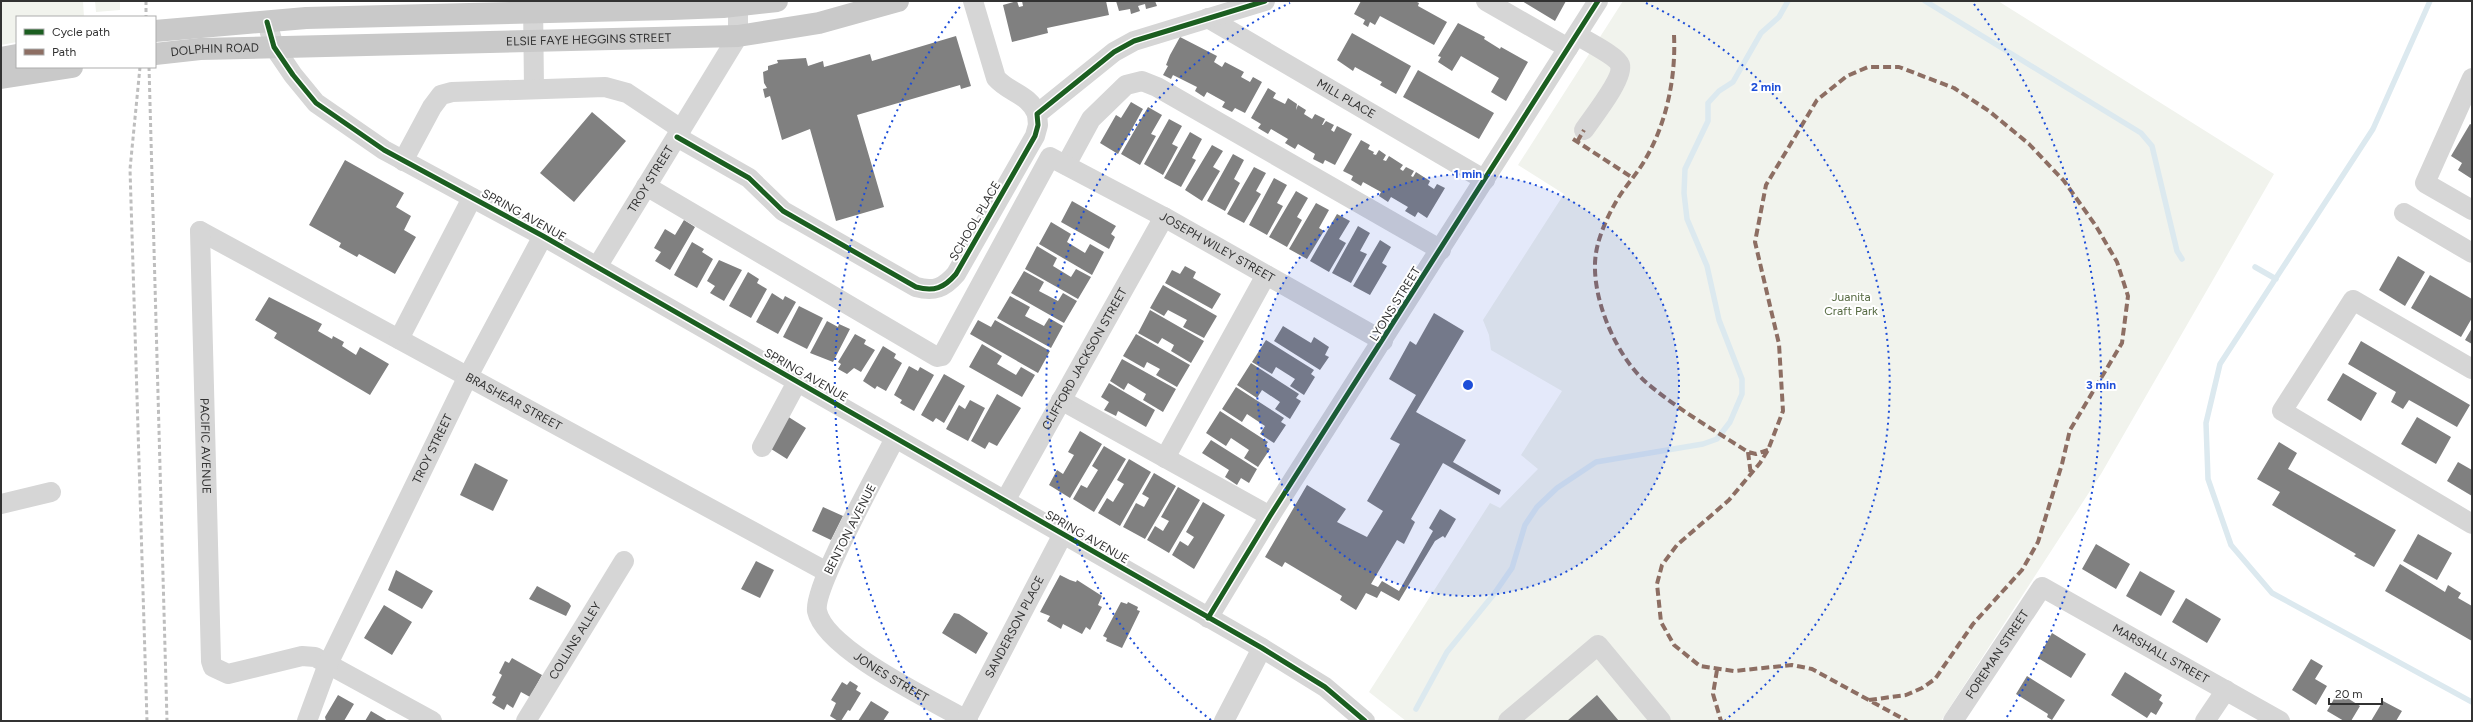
<svg xmlns="http://www.w3.org/2000/svg" width="2473" height="722" viewBox="0 0 2473 722" font-family="Figtree,sans-serif">
<style>
.green{fill:#f1f3ed}
.lines{fill:none;stroke-linecap:round;stroke-linejoin:round}
.stream{stroke:#dce9ef;stroke-width:5.5}
.building{fill:#808080}
.minor{stroke:#d6d6d6;stroke-width:20}
.major{stroke:#c9c9c9;stroke-width:22}
.rail{stroke:#bebebe;stroke-width:3;stroke-dasharray:4 3;stroke-linecap:butt}
.quiet{stroke:#8d6e63;stroke-width:4;stroke-dasharray:8 4;stroke-linecap:butt}
.cycleway-casing{stroke:#fff;stroke-width:8}
.cycleway{stroke:#1b5e20;stroke-width:5}
.ring{fill:none;stroke:#1d4ed8;stroke-width:2;stroke-dasharray:2 4}
.labels{text-anchor:middle;stroke-width:4;stroke-linejoin:round;paint-order:stroke}
.street-label{font-size:12px;fill:#323232;stroke:#fff}
.park-label{font-size:12px;fill:#566a42;stroke:#fff}
.centre{fill:#1d4ed8;stroke:#fff;stroke-width:2}
.ring-label{font-size:12px;text-anchor:middle;font-weight:bold;fill:#1d4ed8;stroke:#fff;stroke-width:4;stroke-linejoin:round;paint-order:stroke}
</style>
<rect width="100%" height="100%" fill="#fff"/>
<path class="green" d="M1 1H83L84 17H17V42L1 45Z
M95 1H120V10L96 12Z
M1623 1H1998L2274 174 2101 474 1941 721H1406L1369 692 1490 503 1500 508 1538 469 1521 455 1562 391 1491 350 1489 335 1483 320 1564 194 1518 165Z"/>
<g class="lines">
<path class="stream" d="M1925 1 2141 133 2152 146 2177 251 2182 259
M2430 1 2373 129 2220 364 2206 423 2208 479 2231 545 2272 593 2472 702
M2255 267 2276 279
M1416 709 1447 652 1494 594 1512 568 1525 525 1537 507 1557 488 1596 462 1703 444 1717 439 1730 422 1742 394V379L1719 320 1707 266 1687 219 1684 193 1685 169 1708 121V103L1719 91 1733 82 1761 33 1779 17 1788 1"/>
</g>
<path class="building" d="M1017 1 1019 7 1023 6 1022 1H1106L1109 15 1047 28 1048 33 1012 42 1003 5Z
M1116 1H1155L1157 6 1146 9 1145 4 1138 6 1140 11 1131 14 1130 9 1119 11Z
M1361 1H1415L1419 3 1418 6 1447 22 1434 45 1380 16 1375 25 1370 22 1368 27 1363 24 1365 20 1354 14Z
M1522 1H1566L1555 21Z
M1458 23 1485 37 1484 39 1500 49 1501 47 1528 62 1506 101 1491 92 1499 78 1461 56 1452 71 1438 62 1441 57 1438 56Z
M1352 33 1411 66 1396 94 1380 85 1382 82 1355 67 1353 71 1337 60Z
M956 36 971 86 961 89 960 85 857 115 884 207 836 221 810 129 782 140 770 96 765 98 763 89 767 88 764 83 763 72 768 70V66L778 63 777 60 806 58 808 66 823 61 824 67 870 54 872 61Z
M1180 37 1217 56 1214 62 1222 67 1225 62 1244 72 1241 77 1250 82 1253 77 1262 82 1245 113 1235 108 1232 112 1222 107 1225 102 1207 92 1204 97 1195 91 1197 87 1173 75 1171 79 1163 75 1168 66 1166 65 1170 55Z
M1418 70 1494 113 1479 139 1403 97Z
M1268 88 1276 93 1273 98 1285 104 1288 98 1297 104 1296 110 1298 105 1306 110 1304 114 1312 119 1315 114 1325 119 1322 125H1323L1326 121 1334 125 1331 130 1334 132 1337 126 1352 134 1335 165 1325 160 1323 164 1313 159 1315 154 1298 144 1295 149 1285 143 1288 139 1271 129 1268 134 1258 128 1261 124 1251 118Z
M1131 102 1143 109 1118 154 1100 143 1116 115 1121 118Z
M1148 107 1162 115 1151 134 1156 136 1140 165 1121 154Z
M592 112 626 141 574 202 540 173Z
M1169 119 1182 126 1172 144 1178 147 1163 175 1144 164Z
M2470 124 2472 125V179L2458 170 2462 163 2451 156Z
M1190 132 1202 139 1192 158 1196 160 1181 187 1164 178Z
M1361 140 1370 145 1368 149 1374 152 1373 154 1376 155 1379 150 1386 155 1383 160 1386 161 1389 156 1403 165 1400 169 1403 171 1406 167 1414 171 1411 176 1413 177 1416 172 1430 181 1428 185 1434 189 1437 184 1445 188 1427 218 1418 212 1415 217 1405 211 1408 207 1391 197 1388 202 1379 196 1381 192 1363 182 1361 186 1351 180 1353 176 1343 171Z
M1212 145 1223 151 1213 167 1220 171 1202 201 1185 190Z
M1233 154 1244 160 1234 179 1240 183 1225 211 1207 201Z
M345 160 404 193 396 207 411 216 404 230 416 237 395 274 359 254 357 257 339 247 341 243 309 225Z
M1254 167 1266 173 1256 191 1261 194 1244 223 1227 214Z
M1274 178 1287 185 1277 203 1283 206 1267 235 1249 225Z
M1296 191 1308 198 1297 217 1302 220 1287 247 1269 237Z
M1072 201 1116 226 1111 234 1115 237 1109 249 1061 222Z
M1316 203 1329 210 1319 228 1324 231 1307 259 1289 249Z
M1337 214 1350 221 1339 239 1346 243 1329 272 1310 261Z
M684 220 695 227 670 270 655 261 661 252 654 248 665 229 675 235Z
M1051 222 1071 234 1067 242 1085 253 1090 244 1104 252 1092 275 1039 244Z
M1358 226 1370 233 1360 251 1367 254 1351 283 1332 273Z
M1380 240 1391 247 1382 263 1387 266 1370 295 1353 286Z
M692 242 704 249 702 252 713 259 697 288 674 275Z
M1037 246 1057 258 1053 266 1071 277 1076 269 1091 277 1078 299 1025 269Z
M2398 256 2425 272 2405 306 2379 290Z
M719 260 742 270 724 301 710 293 715 286 707 281Z
M1185 266 1196 272 1193 278 1221 294 1212 309 1165 283 1172 270 1180 274Z
M1024 271 1044 282 1039 291 1058 301 1063 293 1077 301 1064 323 1011 293Z
M748 272 759 279 757 283 767 289 751 318 729 306Z
M2430 275 2472 299V318L2461 337 2411 308Z
M1163 285 1217 316 1204 338 1183 327 1187 320 1168 310 1164 316 1150 308Z
M772 293 783 300 785 296 796 302 778 334 756 322Z
M1010 296 1030 307 1025 316 1044 326 1049 318 1063 326 1051 348 997 318Z
M269 297 322 324 318 331 332 339 333 336 344 342 342 346 356 355 360 347 389 364 370 395 274 338 277 333 255 320Z
M799 306 823 318 807 349 783 337Z
M1150 310 1204 341 1191 363 1171 351 1174 345 1162 338 1158 344 1138 333Z
M1434 313 1464 331 1416 412 1466 440 1453 462 1501 490 1499 495 1443 463 1411 519 1415 522 1404 544 1397 540 1371 584 1378 587 1382 581 1399 591 1433 531 1429 528 1440 509 1456 519 1445 538 1443 536 1435 541 1399 601 1381 591 1377 598 1366 593 1356 610 1340 600 1342 596 1285 562 1282 567 1265 557 1307 485 1346 509 1337 522 1367 537 1383 511 1367 501 1400 444 1390 439 1416 395 1389 379 1410 341 1416 345Z
M978 320 991 327 995 320 1050 351 1038 373 970 334Z
M827 321 838 327 839 324 850 329 833 362 810 353Z
M1283 326 1311 343 1314 337 1329 347 1325 355 1329 357 1320 370 1274 341Z
M2472 328V344L2465 340Z
M855 334 866 340 864 344 875 350 861 372 854 368 847 374 838 369 841 364 838 362Z
M1136 334 1190 365 1177 387 1156 375 1160 369 1147 362 1144 368 1123 356Z
M1266 340 1314 370 1311 374 1315 377 1304 395 1290 386 1295 379 1276 367 1272 374 1252 362Z
M2361 341 2470 405 2457 427 2409 400 2403 409 2391 402 2396 392 2348 364Z
M982 344 1002 356 997 364 1016 375 1021 367 1035 375 1022 397 969 367Z
M883 346 896 354 894 358 902 363 886 391 877 386 875 389 863 381Z
M1122 359 1176 389 1163 412 1143 400 1146 394 1128 383 1124 390 1110 381Z
M1251 363 1299 394 1296 398 1301 401 1290 419 1275 409 1280 402 1262 390 1257 398 1237 385Z
M909 366 918 371 920 367 934 375 914 411 900 403 902 400 894 395Z
M2343 373 2377 393 2361 421 2327 400Z
M944 374 965 386 944 423 936 418 933 422 921 415Z
M1109 383 1155 410 1146 427 1118 411 1116 416 1104 410 1109 402 1101 397Z
M1236 387 1284 418 1281 422 1286 425 1274 443 1260 434 1265 426 1247 414 1242 422 1222 409Z
M997 394 1021 408 997 446 989 442 985 449 971 441Z
M970 400 985 408 968 441 946 429 959 405 965 409Z
M1220 411 1268 442 1265 446 1270 449 1258 467 1244 458 1249 450 1231 438 1226 446 1206 433Z
M787 416 806 428 787 459 768 447Z
M2417 417 2451 437 2436 464 2401 444Z
M1080 431 1102 444 1070 498 1049 485 1057 470 1063 474 1074 455 1068 452Z
M1211 440 1257 469 1249 483 1241 478 1237 485 1225 477 1229 470 1202 453Z
M2279 442 2297 453 2288 469 2396 530 2374 567 2354 556 2356 554 2272 505 2280 492 2257 479Z
M1104 446 1126 459 1094 512 1073 499 1081 485 1087 488 1098 470 1092 466Z
M1129 459 1151 472 1120 526 1098 513 1107 498 1113 502 1124 484 1117 480Z
M2458 462 2472 470V496L2447 481Z
M475 463 508 480 493 511 460 495Z
M1154 473 1176 486 1145 539 1123 527 1136 503 1144 507 1149 498 1142 494Z
M1178 487 1200 500 1169 553 1147 540 1155 526 1163 531 1169 521 1161 517Z
M1203 502 1225 515 1194 569 1172 555 1180 541 1188 546 1194 537 1186 532Z
M823 507 843 516 831 540 812 531Z
M2418 534 2452 553 2437 580 2403 561Z
M2096 544 2130 564 2116 589 2082 569Z
M756 561 774 570 760 598 741 589Z
M2400 564 2445 592 2448 585 2461 593 2458 598 2472 606V641L2385 591Z
M396 570 433 591 422 609 388 590Z
M2140 571 2175 591 2161 616 2126 596Z
M1060 575 1070 580 1076 582 1077 580 1102 596 1098 605 1102 607 1090 630 1086 627 1082 634 1063 624 1061 629 1047 621 1050 616 1040 612Z
M537 586 569 603 571 606 566 616 529 599Z
M2186 598 2221 619 2207 643 2172 622Z
M1121 602 1127 604 1128 602 1138 607 1137 610 1140 611 1122 648 1106 641 1107 638 1103 636Z
M384 605 412 622 392 655 364 638Z
M954 613 959 614 988 633 976 654 942 633Z
M2052 633 2086 654 2071 678 2038 658Z
M512 658 542 675 530 697 521 692 513 708 507 704 504 710 492 703 496 697 492 695 502 675 499 673 505 661 509 663Z
M2311 659 2323 666 2315 679 2327 686 2316 705 2292 690Z
M2125 672 2162 695 2159 700 2163 703 2156 715 2151 712 2147 718 2111 695Z
M2027 676 2065 700 2052 720 2047 717 2048 714 2016 694Z
M850 681 858 686 856 690 861 693 850 711 848 710 841 721H838L830 716 836 703 831 700 842 682 847 685Z
M2338 692 2360 706 2351 721H2344L2327 711Z
M338 695 354 704 344 721H326L325 717Z
M1597 695 1619 721H1567Z
M871 701 889 712 883 721H858Z
M2383 701 2402 711 2396 721H2371Z
M371 711 388 721H365Z"/>
<g class="lines">
<g class="minor">
<path d="M533 1 534 89"/>
<path d="M973 1 996 78C1009 93 1029 94 1037 114"/>
<path d="M1486 1 1568 48"/>
<path id="s1" d="M1208 18 1485 180"/>
<path d="M267 22 274 47 293 75 316 103 384 150 543 236 1262 648 1325 687 1365 721"/>
<path d="M1577 35C1586 41 1617 56 1620 65 1624 78 1592 118 1584 130"/>
<path d="M2472 78 2425 183 2472 210"/>
<path d="M677 137 749 178 783 211 916 287C934 292 944 288 956 274L1035 136 1038 125 1037 114 1114 52 1134 41 1265 1"/>
<path d="M403 161 432 107 441 95 452 92 605 87 627 93 681 129"/>
<path d="M1066 165 1091 119 1126 85 1142 81 1157 87 1441 250"/>
<path id="s2" d="M646 186 937 357 942 356 1050 157 1164 217 1383 341"/>
<path d="M2404 213 2472 253"/>
<path id="s3" d="M200 231 827 572"/>
<path id="s4" d="M200 231 211 661 213 667 228 674 302 656 315 657 432 721"/>
<path id="s5" d="M597 267 738 36V1"/>
<path d="M399 339 472 198"/>
<path d="M2472 369 2353 300 2282 411 2472 524"/>
<path d="M1061 400 1270 516"/>
<path id="s6" d="M895 438C881 467 813 586 817 611 825 650 934 701 968 721"/>
<path d="M762 447 797 382"/>
<path d="M1165 458 1266 275"/>
<path id="s7" d="M1005 501 1164 217"/>
<path d="M1 504 51 492"/>
<path d="M1208 618 1270 516 1598 1"/>
<path id="s8" d="M966 720 1063 534"/>
<path id="s9" d="M307 721 328 664 467 378 543 236"/>
<path id="s10" d="M526 721 624 561"/>
<path d="M1224 721 1262 648"/>
<path d="M1508 721 1598 645 1661 721"/>
<path id="s11" d="M1953 721 2042 587 2280 721"/>
<path d="M2205 721 2226 690"/>
</g>
<g class="major">
<path d="M155 31 306 18 672 9 723 7 777 1"/>
<path id="s12" d="M155 54 200 49 738 36 819 23 898 1"/>
<path d="M1 58 17 55"/>
<path d="M1 78 72 67"/>
</g>
<path class="rail" d="M146 1V17
M140 67 130 169 147 721
M149 67 167 721"/>
<path class="quiet" d="M1674 35C1676 76 1667 122 1646 158 1638 173 1626 185 1617 200 1606 219 1595 243 1595 265 1594 304 1618 359 1648 384 1679 410 1714 430 1748 452L1756 454 1768 450
M1573 139 1633 178
M1577 142 1584 130
M1748 452 1751 475
M1717 670 1713 694 1721 721
M1869 700 1906 695 1922 688 1935 679 1973 624 2022 570 2038 542 2062 464 2070 430 2122 343 2128 296 2117 262 2096 226 2064 181 2029 144 1989 111 1954 88 1899 67H1868L1847 76 1817 100 1766 185 1755 242 1779 344 1783 411 1768 450 1760 463 1729 500 1677 545 1662 565 1657 584 1661 622 1674 645 1700 666 1734 671 1792 665 1812 669 1907 721"/>
<g class="cycleway-casing">
<path id="cycleway" d="M267 22 274 47 293 75 316 103 384 150 543 236 1262 648 1325 687 1365 721
M677 137 749 178 783 211 916 287C934 292 944 288 956 274L1035 136 1038 125 1037 114 1114 52 1134 41 1265 1
M1208 618 1270 516 1598 1"/>
</g>
<use href="#cycleway" class="cycleway"/>
</g>
<circle cx="1468" cy="385" r="211" fill="#1d4ed8" fill-opacity=".12"/>
<g class="ring">
<circle cx="1468" cy="385" r="211"/>
<path d="M1211 720A422 422 0 0 1 1290 3M1646 3A422 422 0 0 1 1725 720"/>
<path d="M931 720A633 633 0 0 1 962 4M1974 4A633 633 0 0 1 2005 720"/>
</g>
<g class="labels">
<g class="street-label">
<text dy="4" stroke="none"><textPath href="#s12" startOffset="434">ELSIE FAYE HEGGINS STREET</textPath></text>
<text dy="4" stroke="none"><textPath href="#s12" startOffset="60">DOLPHIN ROAD</textPath></text>
<text dy="4" stroke="none"><textPath href="#s1" startOffset="160">MILL PLACE</textPath></text>
<text dy="4" stroke="none"><textPath href="#s5" startOffset="103">TROY STREET</textPath></text>
<text transform="translate(524 215) rotate(29)" y="4">SPRING AVENUE</text>
<text transform="translate(975 221) rotate(-60)" y="4">SCHOOL PLACE</text>
<text dy="4" stroke="none"><textPath href="#s2" startOffset="759">JOSEPH WILEY STREET</textPath></text>
<text transform="translate(1395 304) rotate(-58)" y="4">LYONS STREET</text>
<text dy="4" stroke="none"><textPath href="#s7" startOffset="163">CLIFFORD JACKSON STREET</textPath></text>
<text transform="translate(806 375) rotate(30)" y="4">SPRING AVENUE</text>
<text dy="4" stroke="none"><textPath href="#s3" startOffset="357">BRASHEAR STREET</textPath></text>
<text dy="4" stroke="none"><textPath href="#s4" startOffset="215">PACIFIC AVENUE</textPath></text>
<text dy="4" stroke="none"><textPath href="#s9" startOffset="300">TROY STREET</textPath></text>
<text transform="translate(850 529) rotate(-63)" y="4">BENTON AVENUE</text>
<text transform="translate(1087 537) rotate(30)" y="4">SPRING AVENUE</text>
<text dy="4" stroke="none"><textPath href="#s8" startOffset="105">SANDERSON PLACE</textPath></text>
<text dy="4" stroke="none"><textPath href="#s10" startOffset="94">COLLINS ALLEY</textPath></text>
<text dy="4" stroke="none"><textPath href="#s11" startOffset="80">FOREMAN STREET</textPath></text>
<text dy="4" stroke="none"><textPath href="#s11" startOffset="297">MARSHALL STREET</textPath></text>
<text dy="4" stroke="none"><textPath href="#s6" startOffset="292">JONES STREET</textPath></text>
</g>
<g class="park-label">
<text x="1851" y="301">Juanita<tspan x="1851" dy="14">Craft Park</tspan></text>
</g>
</g>
<circle cx="1468" cy="385" r="6" class="centre"/>
<g class="ring-label">
<text x="1766" y="91">2 min</text>
<text x="1468" y="178">1 min</text>
<text x="2101" y="389">3 min</text>
</g>
<rect width="2473" height="722" fill="none" stroke="#323232" stroke-width="4"/>
<rect x="16" y="16" width="140" height="52" fill="#ffffff" stroke="#adadad"/>
<rect x="24" y="29" width="20" height="6" fill="#1b5e20" stroke="#adadad"/>
<text x="52" y="36" font-size="12" fill="#323232">Cycle path</text>
<rect x="24" y="49" width="20" height="6" fill="#8d6e63" stroke="#adadad"/>
<text x="52" y="56" font-size="12" fill="#323232">Path</text>
<path d="M2329 698v6h53v-6" fill="none" stroke="#323232" stroke-width="2"/>
<text x="2335" y="698" font-size="12" fill="#323232" stroke="#ffffff" stroke-width="3" paint-order="stroke">20 m</text>
</svg>
